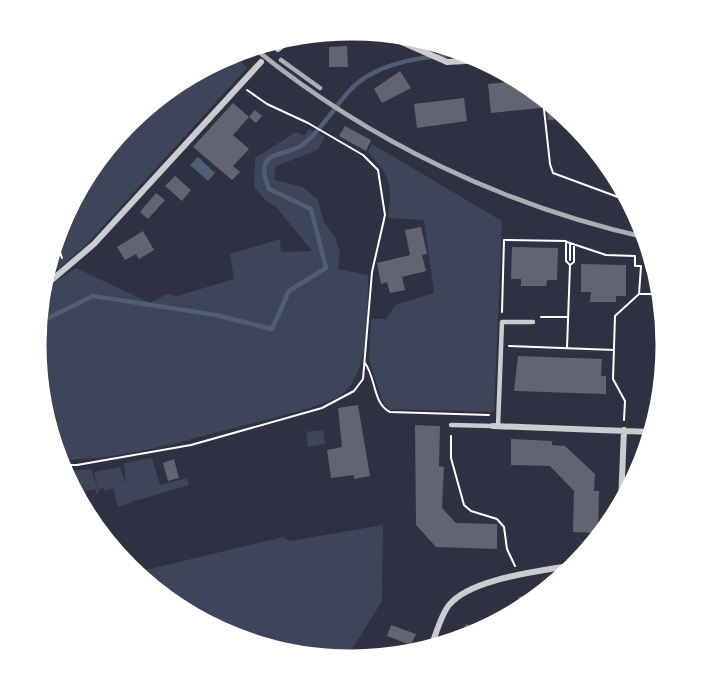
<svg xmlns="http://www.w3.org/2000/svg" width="704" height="691" viewBox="0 0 704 691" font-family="Cabin,sans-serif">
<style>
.green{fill:#3c4559}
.water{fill:#4f5d75}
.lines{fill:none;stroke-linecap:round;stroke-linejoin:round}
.stream{stroke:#4f5d75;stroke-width:4.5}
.building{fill:#626471}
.path{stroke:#fff;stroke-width:2}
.service{stroke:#caccd0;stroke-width:4.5}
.minor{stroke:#caccd0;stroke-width:6}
.rail{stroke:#abadb3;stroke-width:4.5}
.rim{fill:none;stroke:#fff;stroke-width:3}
</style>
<rect width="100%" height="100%" fill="#2d3142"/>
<path class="green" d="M232 52 247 68 86 245 49 277 59 224 128 121Z
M309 129 325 137 318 150 276 166 274 180 303 187 318 200 324 222 335 237 340 252 338 269 368 275C367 311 372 365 344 393 332 404 276 417 258 422 191 438 127 460 58 460L35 345 47 287 76 268 150 303 167 294 177 296 234 279 230 254 280 239 281 252 312 251 276 207 265 200 254 187 255 158 296 132 304 136Z
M372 144 502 221 494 412 392 409 384 405 369 360 371 319H386L395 305 434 293 424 220 388 218C392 183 392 180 368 152Z
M305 423 307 432 323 430 325 444 308 447Z
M152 458 160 485 187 478 189 485 135 501 133 498V502L118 507 113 488 104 491V488L98 489 99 493 96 494V489L83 491 82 488 78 492 73 485 79 483 74 480 69 482 62 471 91 469 98 489 94 472 120 467 126 485 124 463Z
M383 525 382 601 345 661 230 638 133 573 283 537 290 541Z"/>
<path class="water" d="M198 157 215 173 208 181 190 165Z"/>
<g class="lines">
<path class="stream" d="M453 49 465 54
M40 322 93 296 216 315 272 329 289 291 326 268 311 209 269 189C252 146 284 160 305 143 324 127 336 104 353 87 384 58 435 56 474 53"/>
</g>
<path class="building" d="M347 46 348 67H329V47Z
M400 71 411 88 382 103 374 89Z
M516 81 540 97 541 108 491 113 488 84Z
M464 98 467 121 417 128 414 104Z
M546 102 572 118 548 120Z
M233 103 249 117 233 135 249 149 233 166 240 172 232 180 193 147Z
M255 110 262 116 256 123 249 117Z
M345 126 371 140 366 151 339 136Z
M175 176 191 190 182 201 165 186Z
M156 193 165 200 148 219 140 212Z
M421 227 427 254 422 255 426 271 402 277 405 290 390 293 387 282 381 284 377 263 410 255 405 230Z
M143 231 154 250 139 259 136 254 125 260 117 247Z
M512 247 558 248 557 280H547L546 286H521V279H511Z
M581 264 626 265V296H616V302H590L591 292H581Z
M658 309H662L669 346 659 396H655Z
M518 356 602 359 601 376H606V394L514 391Z
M358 405 370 476 354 479V475L331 478 327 450 342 447 338 408Z
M415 425 440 426 439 466 444 467 442 508 456 523 497 524V549L436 547 416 525Z
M511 439 552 441V445L565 446 595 474 594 491H599L598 533 573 532 574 491 550 466 511 465Z
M174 459 179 478 168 481 163 463Z
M544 591 520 607 518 597Z
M466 624 484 631 473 638 458 641Z
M391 625 416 634 411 645 387 636Z"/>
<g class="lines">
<path class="path" d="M543 100 550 164 553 173 618 197 627 198
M56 240 62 258
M567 242 606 255 635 256V266H641L639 294
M570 260V243
M570 265 574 262V244
M502 312 504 240 566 241V261L570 265 567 348
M541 317H568
M509 346 614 350
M365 363C376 378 373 404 390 412L489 415
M624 420 625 401 613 379 615 316 639 294H659
M451 436V458L464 505 471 511 497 519 504 527 507 549 515 566
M59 465H77L191 445 322 408 354 391 363 379 372 272 385 215 378 170 363 155 308 123 267 104 247 90"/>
<path class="service" d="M451 425 493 426
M498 426 502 322H533"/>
<path class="minor" d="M388 36 447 62 485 60
M278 49 288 41
M47 284 94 244 261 62
M493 426 652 432
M621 502 624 430
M431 647C436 634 441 615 449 605 472 577 545 571 580 564"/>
<path class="rail" d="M254 48C368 141 504 206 648 238
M281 60 320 88"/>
</g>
<path d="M0 0H704V691H0ZM45 345a306 306 0 1 1 612 0a306 306 0 1 1-612 0Z" fill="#fff" fill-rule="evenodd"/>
<path class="rim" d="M45 345a306 306 0 1 1 612 0a306 306 0 1 1-612 0Z"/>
</svg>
